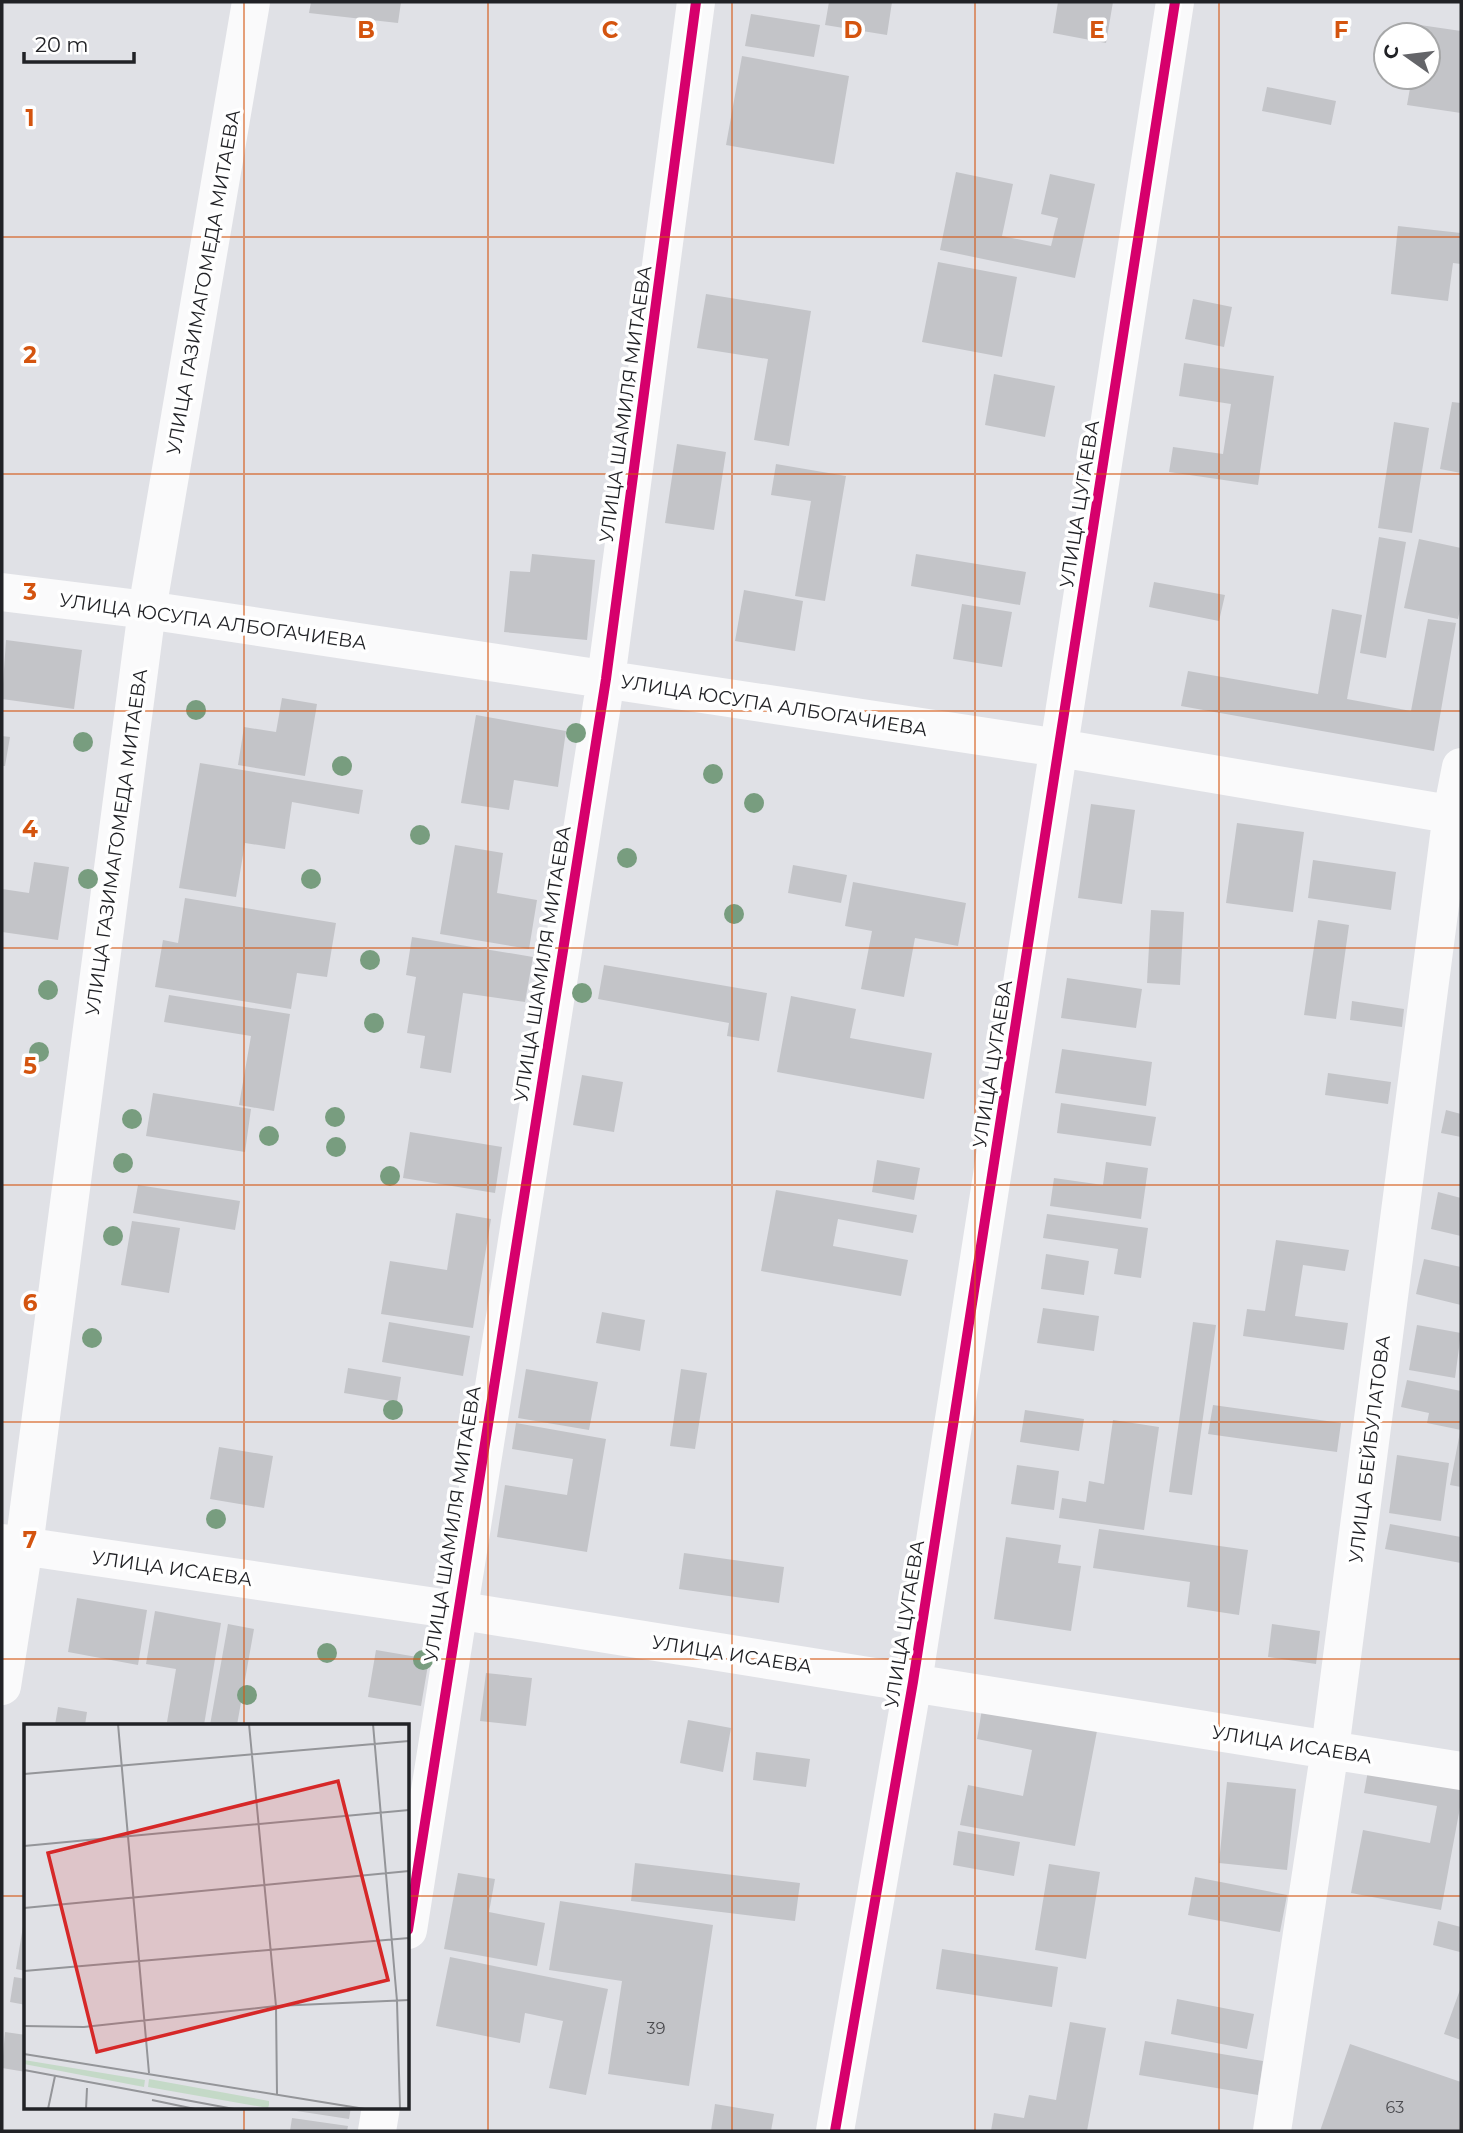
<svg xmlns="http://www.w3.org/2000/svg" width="1463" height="2133" viewBox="0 0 1463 2133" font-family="Montserrat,sans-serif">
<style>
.building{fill:#c3c4c8}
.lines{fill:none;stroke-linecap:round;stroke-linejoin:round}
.minor{stroke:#fafafb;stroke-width:38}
.cycleway-casing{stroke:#fff;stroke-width:15}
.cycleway{stroke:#d6006c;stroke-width:10}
.tree{fill:#789d7f}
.grid{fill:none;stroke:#d4540f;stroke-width:2;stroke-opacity:0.55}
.labels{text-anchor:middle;stroke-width:7;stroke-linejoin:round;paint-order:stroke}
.number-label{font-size:16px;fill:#4a4a4e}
.street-label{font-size:19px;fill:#212226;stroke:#fff}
.inset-road{fill:none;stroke:#949599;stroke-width:2}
.view{fill:#d62828;fill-opacity:0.15;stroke:#d62828;stroke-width:3.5}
.inset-edge{fill:none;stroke:#212226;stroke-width:3.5}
.grid-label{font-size:23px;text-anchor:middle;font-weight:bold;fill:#d4540f;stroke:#fff;stroke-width:7;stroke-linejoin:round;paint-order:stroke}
</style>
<rect width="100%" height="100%" fill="#e0e1e6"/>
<path class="building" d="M311 2H401L398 23 309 13Z
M829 2H892L887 35 825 25Z
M1058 2H1113L1106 43 1053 33Z
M751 14 820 25 814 57 745 46Z
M1420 25 1461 31V113L1407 105 1412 77H1428V35H1418Z
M742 56 849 76 834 164 726 145Z
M1267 87 1336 101 1331 125 1262 111Z
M956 172 1013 184 1002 236 1051 246 1058 218 1041 214 1050 174 1095 184 1075 278 940 250Z
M1398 226 1461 233V264L1453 263 1448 301 1391 294Z
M938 262 1017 277 1002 357 922 342Z
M706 294 811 311 789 446 754 440 768 359 697 348Z
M1193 299 1232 307 1224 347 1185 339Z
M1184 363 1274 376 1258 485 1169 472 1173 447 1223 454 1231 404 1179 396Z
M994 374 1055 386 1045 437 985 425Z
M1452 402 1461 403V473L1440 469Z
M1394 422 1429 428 1412 533 1378 528Z
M677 444 726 452 714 530 665 523Z
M776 464 846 476 825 601 795 596 811 501 771 495Z
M1379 537 1406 542 1386 658 1360 653Z
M1419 539 1461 548V605L1458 619 1404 608Z
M532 554 595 560 587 640 504 632 510 571 530 572Z
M916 554 1026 572 1020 605 911 586Z
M1154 582 1225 595 1219 621 1149 607Z
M744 590 803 601 795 651 735 641Z
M962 604 1012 612 1002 667 953 659Z
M1332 609 1362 615 1347 699 1411 711 1428 619 1456 623 1434 751 1181 706 1188 671 1318 694Z
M6 640 82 650 74 709 2 699Z
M282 698 317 704 305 776 238 765 244 727 276 732Z
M476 715 566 731 558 787 514 780 509 810 461 803Z
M2 736 10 737 5 766H2Z
M200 763 363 790 359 814 292 802 285 849 245 843 236 897 179 888Z
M1091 804 1135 810 1122 904 1078 898Z
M1237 823 1304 832 1293 912 1226 903Z
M455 845 503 853 497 893 537 900 529 949 440 934Z
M1313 860 1396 872 1391 910 1308 898Z
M34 862 69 867 58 940 2 932V889L29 893Z
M793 865 847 875 841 903 788 893Z
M853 882 966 903 958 946 915 938 904 997 861 989 872 931 845 926Z
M185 898 336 923 327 977 297 973 291 1009 155 987 163 940 178 943Z
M1151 910 1184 912 1180 985 1147 983Z
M1318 920 1349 925 1336 1019 1304 1015Z
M412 937 533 957 525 1002 463 993 451 1073 420 1068 425 1036 407 1033 416 977 406 975Z
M604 965 767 993 759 1041 727 1036 729 1023 598 999Z
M1067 978 1142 989 1136 1028 1061 1018Z
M169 995 290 1014 274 1111 239 1105 251 1036 164 1022Z
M791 996 856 1009 850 1038 932 1053 924 1099 777 1072Z
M1352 1001 1404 1009 1402 1027 1350 1020Z
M1062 1049 1152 1062 1146 1106 1055 1093Z
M1328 1073 1391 1082 1388 1104 1325 1095Z
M582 1075 623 1082 614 1132 573 1125Z
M153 1093 251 1109 245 1152 146 1136Z
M1061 1103 1156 1117 1151 1146 1057 1133Z
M1446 1110 1461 1114V1137L1441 1133Z
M410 1132 502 1147 495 1193 403 1178Z
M877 1160 920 1168 914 1200 872 1192Z
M1106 1162 1148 1168 1141 1219 1050 1206 1054 1178 1103 1185Z
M138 1185 240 1201 235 1230 133 1213Z
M776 1190 917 1215 913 1233 838 1219 833 1246 908 1260 901 1296 761 1271Z
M1438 1192 1461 1198V1236L1431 1229Z
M456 1213 491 1219 473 1328 381 1314 390 1261 447 1270Z
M1047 1214 1148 1228 1141 1278 1114 1274 1118 1249 1043 1238Z
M132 1221 180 1228 169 1293 121 1285Z
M1276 1240 1349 1250 1345 1271 1303 1265 1295 1316 1348 1323 1344 1350 1243 1336 1247 1309 1265 1311Z
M1046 1254 1089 1261 1084 1295 1041 1289Z
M1424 1259 1461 1267V1305L1416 1294Z
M1043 1308 1099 1316 1094 1351 1037 1343Z
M602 1312 645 1320 640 1351 596 1343Z
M389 1322 470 1336 463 1376 382 1362Z
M1193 1322 1216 1325 1192 1495 1169 1492Z
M1417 1325 1461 1333 1455 1378 1409 1370Z
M348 1368 401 1377 397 1402 344 1393Z
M526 1369 598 1382 589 1430 518 1418Z
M681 1369 707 1373 695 1449 670 1446Z
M1407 1380 1461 1391V1430L1427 1423 1429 1413 1401 1407Z
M1213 1405 1341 1423 1337 1452 1208 1434Z
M1025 1410 1084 1419 1079 1451 1020 1442Z
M1113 1420 1159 1427 1144 1530 1059 1518 1062 1498 1086 1502 1089 1481 1104 1484Z
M516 1423 606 1439 587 1552 497 1537 505 1485 567 1495 573 1459 512 1449Z
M1460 1432H1461V1487L1450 1485Z
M219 1447 273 1456 264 1508 210 1499Z
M1397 1455 1449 1463 1441 1521 1389 1513Z
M1017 1465 1059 1471 1054 1510 1011 1504Z
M1390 1524 1461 1537V1563L1385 1549Z
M1099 1529 1248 1550 1239 1615 1187 1607 1190 1582 1093 1568Z
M1006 1537 1061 1545 1058 1563 1081 1566 1071 1631 994 1619Z
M684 1553 784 1567 779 1603 679 1589Z
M77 1598 147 1610 138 1665 68 1652Z
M155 1611 221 1623 204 1725 167 1722 176 1669 146 1664Z
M228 1624 254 1629 237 1725H210Z
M1272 1624 1320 1631 1316 1664 1268 1657Z
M376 1650 429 1659 421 1706 368 1697Z
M486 1673 532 1678 526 1726 480 1721Z
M58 1707 87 1712 85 1725H55Z
M982 1709 1097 1731 1075 1846 960 1825 968 1785 1023 1796 1032 1750 977 1739Z
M688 1720 731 1728 723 1772 680 1763Z
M756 1752 810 1759 806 1787 753 1780Z
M1369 1765 1461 1782V1802L1441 1910 1351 1893 1363 1830 1430 1843 1437 1806 1364 1793Z
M1227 1782 1296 1789 1287 1870 1219 1863Z
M958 1831 1020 1842 1014 1876 953 1865Z
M635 1863 800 1883 795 1921 631 1901Z
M1049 1864 1100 1872 1086 1959 1035 1950Z
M458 1873 495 1879 489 1912 545 1923 537 1966 444 1949Z
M1195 1877 1287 1895 1280 1932 1188 1915Z
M560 1901 713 1925 689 2086 608 2074 622 1981 549 1970Z
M25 1914H26V1971L16 1969Z
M1438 1921 1461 1927 1460 1952 1433 1945Z
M942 1949 1058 1967 1052 2007 936 1989Z
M450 1957 608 1989 586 2095 549 2088 563 2021 525 2013 520 2043 436 2026Z
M14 1977 26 1979V2005L10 2002Z
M1461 1987V2040L1444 2034Z
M1177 1999 1254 2014 1247 2049 1171 2034Z
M1070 2022 1106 2028 1087 2131H991L994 2113 1024 2118 1029 2095 1056 2100Z
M5 2032 26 2035V2072L2 2068Z
M1145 2041 1263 2061 1258 2095 1139 2075Z
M1350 2044 1461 2082V2131H1320Z
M715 2104 774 2114 771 2131H711Z
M290 2107H351L349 2119 290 2110Z
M292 2118 348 2126 347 2131H290Z"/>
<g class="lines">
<path class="minor" d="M2 592 147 610 1059 748 1461 816
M2 1543 456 1610 1461 1771
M2 1686 24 1546 147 610 251 2
M408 1930 606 679 696 2
M377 2131 381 2107
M835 2131 913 1682 1175 2
M1272 2131 1330 1749 1452 813 1461 767"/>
<g class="cycleway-casing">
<path id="cycleway" d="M408 1930 606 679 696 2
M835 2131 913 1682 1175 2"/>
</g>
<use href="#cycleway" class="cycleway"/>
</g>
<g class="tree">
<circle cx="196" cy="710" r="10"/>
<circle cx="576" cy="733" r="10"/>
<circle cx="83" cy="742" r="10"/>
<circle cx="342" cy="766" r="10"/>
<circle cx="713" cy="774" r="10"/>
<circle cx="754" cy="803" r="10"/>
<circle cx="420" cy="835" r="10"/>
<circle cx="627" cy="858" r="10"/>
<circle cx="88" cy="879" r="10"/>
<circle cx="311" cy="879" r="10"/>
<circle cx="734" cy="914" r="10"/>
<circle cx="370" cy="960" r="10"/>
<circle cx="48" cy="990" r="10"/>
<circle cx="582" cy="993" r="10"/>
<circle cx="374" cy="1023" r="10"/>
<circle cx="39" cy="1052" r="10"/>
<circle cx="335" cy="1117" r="10"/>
<circle cx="132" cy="1119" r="10"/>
<circle cx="269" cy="1136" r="10"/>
<circle cx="336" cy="1147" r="10"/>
<circle cx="123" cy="1163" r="10"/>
<circle cx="390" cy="1176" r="10"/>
<circle cx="113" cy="1236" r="10"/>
<circle cx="92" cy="1338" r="10"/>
<circle cx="393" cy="1410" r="10"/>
<circle cx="216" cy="1519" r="10"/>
<circle cx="327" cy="1653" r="10"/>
<circle cx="423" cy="1660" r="10"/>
<circle cx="247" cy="1695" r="10"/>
</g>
<path class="grid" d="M244 2V1725M488 2V2131M732 2V2131M975 2V2131M1219 2V2131M2 237H1461M2 474H1461M2 711H1461M2 948H1461M2 1185H1461M2 1422H1461M2 1659H1461M2 1896H26M408 1896H1461M244 2107V2131"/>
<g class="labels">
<g class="number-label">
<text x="656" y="2034">39</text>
<text x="1395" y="2113">63</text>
</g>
<g class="street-label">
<text transform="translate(203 282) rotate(-80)" y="7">УЛИЦА ГАЗИМАГОМЕДА МИТАЕВА</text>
<text transform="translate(625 404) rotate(-82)" y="7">УЛИЦА ШАМИЛЯ МИТАЕВА</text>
<text transform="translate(1079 504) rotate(-81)" y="7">УЛИЦА ЦУГАЕВА</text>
<text transform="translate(213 621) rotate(8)" y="7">УЛИЦА ЮСУПА АЛБОГАЧИЕВА</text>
<text transform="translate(774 705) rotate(9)" y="7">УЛИЦА ЮСУПА АЛБОГАЧИЕВА</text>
<text transform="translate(116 842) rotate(-82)" y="7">УЛИЦА ГАЗИМАГОМЕДА МИТАЕВА</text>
<text transform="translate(542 964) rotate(-81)" y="7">УЛИЦА ШАМИЛЯ МИТАЕВА</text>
<text transform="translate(992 1064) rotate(-81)" y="7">УЛИЦА ЦУГАЕВА</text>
<text transform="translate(1369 1449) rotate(-83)" y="7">УЛИЦА БЕЙБУЛАТОВА</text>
<text transform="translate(452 1524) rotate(-81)" y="7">УЛИЦА ШАМИЛЯ МИТАЕВА</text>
<text transform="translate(172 1568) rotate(8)" y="7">УЛИЦА ИСАЕВА</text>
<text transform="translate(904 1624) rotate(-81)" y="7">УЛИЦА ЦУГАЕВА</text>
<text transform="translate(732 1654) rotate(9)" y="7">УЛИЦА ИСАЕВА</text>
<text transform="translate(1292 1744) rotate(9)" y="7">УЛИЦА ИСАЕВА</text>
</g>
</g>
<g transform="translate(24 1724)">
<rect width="385" height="385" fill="#e0e1e6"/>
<path d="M0 336 121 356 120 363 0 340ZM125 355 245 377V381L244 384 124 363Z" fill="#c4d9c7"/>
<path class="inset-road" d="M94 0 125 349M225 0 252 282 253 370M349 0 373 277 376 385M0 50 385 17M0 122 385 86M0 184 385 147M0 247 385 214M0 302 60 303 252 282 385 276M0 330 341 385M0 346 210 385M128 376 171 385M24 385 31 352M62 385 63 364"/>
<path class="view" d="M314 57 364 256 73 328 24 129Z"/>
<rect width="385" height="385" class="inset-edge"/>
</g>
<g class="grid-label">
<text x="366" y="38">B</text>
<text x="610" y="38">C</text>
<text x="853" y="38">D</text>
<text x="1097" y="38">E</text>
<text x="1341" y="38">F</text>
<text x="30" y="126">1</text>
<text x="30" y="363">2</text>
<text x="30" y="600">3</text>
<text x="30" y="837">4</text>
<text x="30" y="1074">5</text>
<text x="30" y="1311">6</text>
<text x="30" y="1548">7</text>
</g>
<rect width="1463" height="2133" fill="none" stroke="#212226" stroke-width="7"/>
<g transform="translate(1407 56) rotate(284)"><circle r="33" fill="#ffffff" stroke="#a6a7a8" stroke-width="2"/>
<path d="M0-5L12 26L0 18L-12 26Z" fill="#646569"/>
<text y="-10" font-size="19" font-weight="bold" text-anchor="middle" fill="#212226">С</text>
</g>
<path d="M24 52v10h110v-10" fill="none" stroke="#212226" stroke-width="3.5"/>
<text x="35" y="52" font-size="21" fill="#212226" stroke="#ffffff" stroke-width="5" paint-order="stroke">20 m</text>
</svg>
